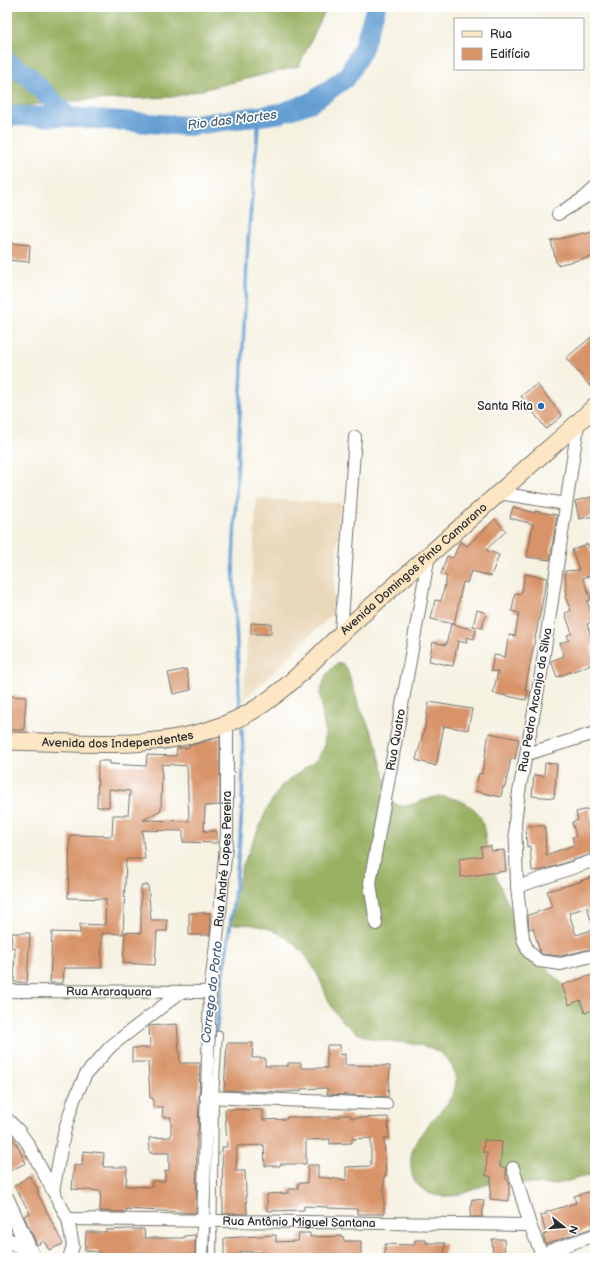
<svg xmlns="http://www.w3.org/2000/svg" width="602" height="1265" viewBox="0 0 602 1265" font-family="'Balsamiq Sans',sans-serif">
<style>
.built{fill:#ead8ba}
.forest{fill:#98b062;stroke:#626e46}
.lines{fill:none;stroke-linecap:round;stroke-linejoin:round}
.stream{stroke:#639ed3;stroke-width:3.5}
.river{stroke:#639ed3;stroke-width:20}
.building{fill:#d89367;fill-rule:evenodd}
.service-casing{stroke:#72716b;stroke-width:8}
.minor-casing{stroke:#72716b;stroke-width:14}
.tertiary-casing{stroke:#72716b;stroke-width:17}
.secondary-casing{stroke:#72716b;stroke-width:19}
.service{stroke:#fff;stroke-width:6}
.minor{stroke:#fff;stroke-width:12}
.tertiary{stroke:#fff;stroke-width:15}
.secondary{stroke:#fce6c4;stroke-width:17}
.poi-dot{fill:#1f6fb2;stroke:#fff;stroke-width:1.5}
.labels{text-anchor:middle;stroke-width:3.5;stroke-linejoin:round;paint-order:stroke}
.poi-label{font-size:12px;fill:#2b2b2b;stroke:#fff;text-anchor:end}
.street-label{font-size:12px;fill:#2b2b2b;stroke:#fff}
.water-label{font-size:13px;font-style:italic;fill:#445f77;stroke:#fff}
</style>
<rect width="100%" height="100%" fill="#fff"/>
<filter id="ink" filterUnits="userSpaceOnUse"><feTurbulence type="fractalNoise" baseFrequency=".025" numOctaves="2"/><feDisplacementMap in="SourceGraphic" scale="8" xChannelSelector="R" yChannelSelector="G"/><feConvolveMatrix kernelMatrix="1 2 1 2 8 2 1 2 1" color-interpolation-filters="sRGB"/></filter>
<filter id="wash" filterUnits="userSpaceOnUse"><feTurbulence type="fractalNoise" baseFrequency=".012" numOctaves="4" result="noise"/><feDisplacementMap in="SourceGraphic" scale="16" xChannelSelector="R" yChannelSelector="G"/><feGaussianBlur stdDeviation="0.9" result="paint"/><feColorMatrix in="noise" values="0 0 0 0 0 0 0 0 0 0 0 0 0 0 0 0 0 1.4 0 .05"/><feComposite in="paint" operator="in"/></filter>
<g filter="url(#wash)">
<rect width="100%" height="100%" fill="#f6f2e2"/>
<path class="built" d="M257 499 341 503 332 614 243 702Z"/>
<path class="forest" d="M7 7H327L299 66 173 97 87 100 9 107 7 106Z
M337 663H342L347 668 358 703 375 740 390 798C393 803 398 807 405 806 414 805 422 800 431 798 445 794 466 800 476 811 487 823 484 842 489 857 501 892 536 972 571 989 577 992 588 990 595 991L594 1174C581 1177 568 1182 555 1184 536 1187 514 1179 495 1183 479 1185 464 1196 448 1196 435 1197 427 1194 418 1185 412 1179 412 1175 411 1167 406 1127 463 1108 455 1075 443 1029 382 1052 353 1030 325 1009 329 993 313 967 302 947 282 931 259 926 249 924 238 924 229 924L242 867 267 809 281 786 315 761 324 748 325 732 320 693 326 675Z"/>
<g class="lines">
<path class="stream" d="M240 707 233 562 248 241 259 117
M214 1057C218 994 231 933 237 871 242 824 244 776 242 729"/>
<path class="river" d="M7 61 28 76 68 117
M7 116 68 117 188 126 281 113 312 102 347 77 363 48 376 7"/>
</g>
<g id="blocks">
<path class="building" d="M595 230V256L557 265 551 241Z
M7 243 30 245 29 262 7 260Z
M595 334V392L566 358Z
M537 384 562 416 546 429 521 396Z
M595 496V516L579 519 575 501Z
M513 507 535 513V511L557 515 550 560 527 557 533 524 510 518Z
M495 519 506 531 486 550 499 555 491 576 471 571 467 583 463 582 454 624 431 619 435 600 441 601 447 576 441 574 447 556 453 558 460 542 467 546Z
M588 544 595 564V574L583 578 591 600 587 601 594 621 587 624 594 645 591 646 595 663 557 677 551 661 564 656 560 643 569 640 567 635 572 633 565 613 571 611 565 596 567 595 565 571 579 570 572 550Z
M525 574 547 578 525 690 528 691 526 700 493 693 498 672 491 671 494 655 505 657 509 635 515 636 519 613 512 611 515 593 521 594Z
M477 610 486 613 482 628 473 626Z
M251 623 271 624V634H251Z
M451 624 476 630 474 639 467 637 466 643 458 641 453 666 429 661 433 642 446 645Z
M186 669 191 690 173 694 168 673Z
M7 696 26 697 24 730H7Z
M429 702 472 709 468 730 444 726 436 766 416 760 425 726Z
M489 733 519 739 515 759 511 758 505 787H503L501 797 475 791 479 773 482 774Z
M220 737V805L205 806 204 831H217V843L183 842V831L142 830 145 859H126L123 934 102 933 101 968H64L63 983H50L52 932 80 933V924L105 925 106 899 68 898 70 835 112 836 113 815H128L130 791 109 789V807H97L98 761H110V764L146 766 147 755 176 756 177 748H188L189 746ZM162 764 187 766 189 821 143 820 161 810Z
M545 763 557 764 554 798 532 796 534 775 544 776Z
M589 809 595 829V853L543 870 532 871 530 846 527 847 526 826H545L546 855 574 845 572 837 576 836 572 822 578 820 576 812Z
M491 846V851L504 850 506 871 461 877 459 859 482 856 481 847Z
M595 876V927H593L587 907 569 913 576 935 595 929V948L561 956 542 954 540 952 533 928 529 929 528 915 552 907 547 891 580 882V881Z
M148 885 151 920H167V931H157L155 965 123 963 125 932 141 933V886Z
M189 913H210V935H189Z
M12 933H30L27 983 14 982 15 948 11 947Z
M595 974V1009L585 1013 580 1000 569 1005 562 985Z
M177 1024 180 1063H200L198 1133H197L196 1213 126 1209V1212L100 1211 101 1191 72 1189 74 1165 82 1166 83 1151 104 1153 103 1167H127L126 1186 152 1187V1181H165V1171L169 1170V1153H150L149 1138 171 1137V1117H162L163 1107H153V1098H150L148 1062H132V1048H150L149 1026Z
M227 1043H253L252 1058H265V1066H288V1063H301V1068H327V1045H340V1055L345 1054V1065L390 1066 388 1097 327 1094V1088L301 1089V1091L283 1092 224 1090Z
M225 1109 263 1110V1120L287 1119V1117H340V1115H351V1118L388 1117 389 1138H384L386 1176H384V1214H357V1209L327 1208V1207L304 1206V1210L267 1211V1194L288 1193V1189H298V1183H307L308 1165H318V1177L346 1180V1167L371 1166V1138L352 1139V1143L330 1144V1139L306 1140V1164H280V1166H265L264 1145 237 1146 236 1171H245L247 1214H223L222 1147H227Z
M7 1130 11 1134 26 1163 7 1172Z
M484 1140 502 1142 500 1167 506 1168V1179L509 1182V1201L490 1199 491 1176H486L487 1152H483Z
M29 1176 39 1191 37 1192 63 1244 49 1250 44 1241 37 1245 24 1216 30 1213 14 1186Z
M595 1190V1227L546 1244 543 1235 546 1234 541 1215 546 1214V1212L576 1203 574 1196Z
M472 1199 484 1200 482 1217H470Z
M128 1229H144L145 1238H184V1236L195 1235V1257L99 1258V1252L85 1251 86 1232H106V1230Z
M299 1233H310V1237L343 1236 344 1241H361V1258H263V1252H240L241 1258H224V1238L276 1235V1242L298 1241Z
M492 1239H504L505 1258H493Z
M415 1240H426V1243H445L444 1258H384L385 1244 414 1245Z"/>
</g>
</g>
<g filter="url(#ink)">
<use href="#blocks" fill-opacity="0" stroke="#72716b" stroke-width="1"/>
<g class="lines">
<g class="service-casing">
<path id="service" d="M213 1258 215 1097 219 1034"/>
</g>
<g class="minor-casing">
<g id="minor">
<path d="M558 214 584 198 595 188"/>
<path d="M578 425 541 674 519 792 515 822 516 849 517 887 523 939 528 951 539 961 561 964 595 955"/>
<path d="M499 493 566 504"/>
<path d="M341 633 355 437"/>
<path d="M527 754 595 733"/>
<path d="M517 887 595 860"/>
<path id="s1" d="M376 924 370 883 429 555"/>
<path id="s2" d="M7 991 210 992"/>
<path d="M206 1097 386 1104"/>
<path d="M7 1119 19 1131 28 1144 68 1219 73 1246 69 1258"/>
<path d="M513 1168 530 1225 543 1258"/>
<path d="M53 1191 65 1129 74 1100 86 1074 111 1046 181 992"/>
<path id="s3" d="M68 1219 530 1225"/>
<path d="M541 1254 595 1235"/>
<path id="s4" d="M202 1258 210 992 220 912 227 834V724"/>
</g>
</g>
<g class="tertiary-casing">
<path id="tertiary" d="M7 1200 33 1258
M7 1240 29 1250"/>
</g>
<g class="secondary-casing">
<g id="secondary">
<path id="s5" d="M7 741C79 742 158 752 226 724 281 702 313 658 356 620 410 572 464 524 518 476 544 452 571 431 595 406"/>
</g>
</g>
<use href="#service" class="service"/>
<use href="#minor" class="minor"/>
<use href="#tertiary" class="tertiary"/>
<use href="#secondary" class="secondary"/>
</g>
</g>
<circle class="poi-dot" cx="541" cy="406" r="4"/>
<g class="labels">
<g class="poi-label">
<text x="533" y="410">Santa Rita</text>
</g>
<g class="street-label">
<text dy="4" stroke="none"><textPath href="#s5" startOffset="466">Avenida Domingos Pinto Camarano</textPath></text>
<text transform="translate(535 700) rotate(-80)" y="4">Rua Pedro Arcanjo da Silva</text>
<text dy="4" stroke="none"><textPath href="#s5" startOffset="111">Avenida dos Independentes</textPath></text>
<text dy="4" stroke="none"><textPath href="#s1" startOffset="187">Rua Quatro</textPath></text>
<text dy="4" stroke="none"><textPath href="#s4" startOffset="400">Rua André Lopes Pereira</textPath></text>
<text dy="4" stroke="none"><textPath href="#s2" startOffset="102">Rua Araraquara</textPath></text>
<text dy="4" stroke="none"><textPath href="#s3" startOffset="231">Rua Antônio Miguel Santana</textPath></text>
</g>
<g class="water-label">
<text transform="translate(232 119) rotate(-7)" y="5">Rio das Mortes</text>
<text transform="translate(211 992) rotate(-83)" y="5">Corrego do Porto</text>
</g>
</g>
<rect width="602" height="1265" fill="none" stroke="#fff" stroke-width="24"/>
<rect x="454" y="18" width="130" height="52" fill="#ffffff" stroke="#aaaaaa"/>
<rect x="462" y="31" width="20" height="6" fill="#fce6c4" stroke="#aaaaaa"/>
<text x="490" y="38" font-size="12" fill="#2b2b2b">Rua</text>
<rect x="462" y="48" width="20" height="12" fill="#d89367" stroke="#aaaaaa"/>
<text x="490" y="58" font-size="12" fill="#2b2b2b">Edifício</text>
<g transform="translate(564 1227) rotate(107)" stroke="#ffffff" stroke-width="3" paint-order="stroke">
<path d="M0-3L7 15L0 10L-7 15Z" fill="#2b2b2b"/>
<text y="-6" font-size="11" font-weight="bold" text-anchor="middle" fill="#2b2b2b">N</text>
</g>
</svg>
